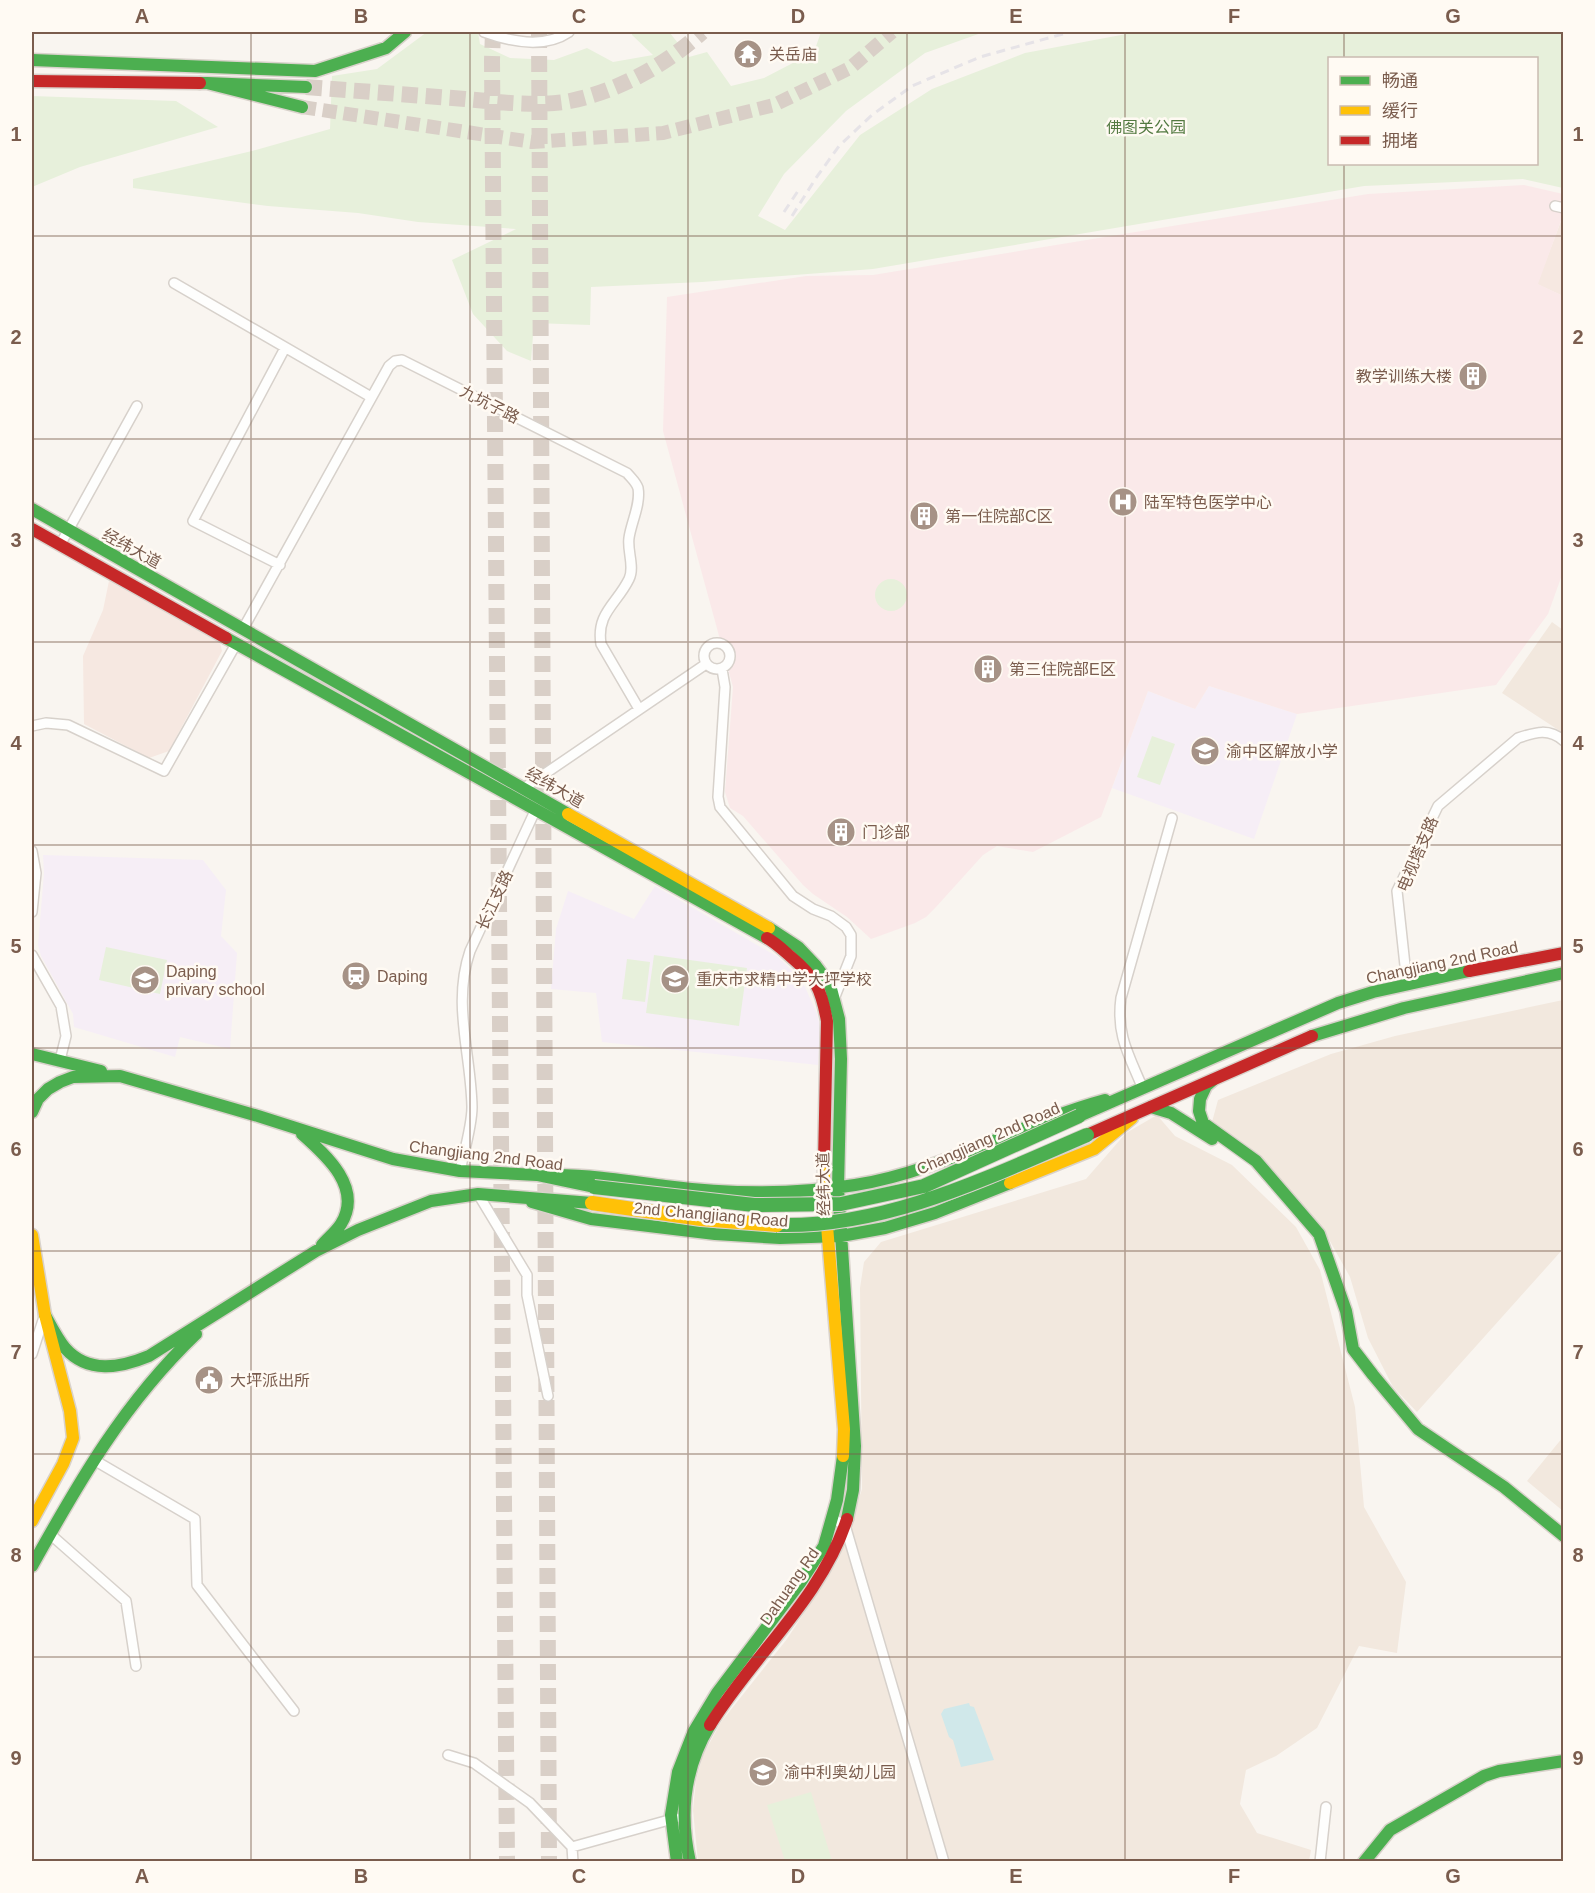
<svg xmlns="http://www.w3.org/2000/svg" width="1595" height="1893" viewBox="0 0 1595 1893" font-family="Arial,'Noto Sans SC',sans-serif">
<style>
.residential{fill:#f2e8de}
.commercial{fill:#f6e8e1}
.education{fill:#f6eef6}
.medical{fill:#fae9e9}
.green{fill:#e7f0db;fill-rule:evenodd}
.water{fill:#d0e8ea}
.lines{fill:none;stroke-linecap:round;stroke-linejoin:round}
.primary-tunnel{stroke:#d9cfc7;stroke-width:14;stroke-dasharray:14 7;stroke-linecap:butt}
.highway-tunnel{stroke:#d9cfc7;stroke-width:16;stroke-dasharray:16 8;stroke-linecap:butt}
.street-casing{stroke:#d7d1cb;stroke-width:12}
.fast-casing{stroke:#d9d2cb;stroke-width:15}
.slow-casing{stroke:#d9d2cb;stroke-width:15}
.jam-casing{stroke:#d9d2cb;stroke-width:15}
.street{stroke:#fefefd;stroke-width:9}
.fast{stroke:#4caf50;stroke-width:12}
.slow{stroke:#ffc107;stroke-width:12}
.jam{stroke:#c62828;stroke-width:12}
.rail{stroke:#e6e3e7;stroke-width:3;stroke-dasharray:9 6;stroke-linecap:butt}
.fast-bridge-casing{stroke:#dad1cc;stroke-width:16;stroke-linecap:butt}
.slow-bridge-casing{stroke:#dad1cc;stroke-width:16;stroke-linecap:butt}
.fast-bridge{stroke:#4caf50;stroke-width:14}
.slow-bridge{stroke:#ffc107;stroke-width:14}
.grid{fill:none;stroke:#7a5c4d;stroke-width:1.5;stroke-opacity:0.55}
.labels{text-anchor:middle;stroke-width:5;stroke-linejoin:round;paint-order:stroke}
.poi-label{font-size:16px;fill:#7a5c4d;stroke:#fffaf3;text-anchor:start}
.park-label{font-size:16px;fill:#537a41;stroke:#fffaf3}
.street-label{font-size:16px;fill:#7a5c4d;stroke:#fffaf3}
.neatline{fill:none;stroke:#7a5c4d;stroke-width:2}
.grid-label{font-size:20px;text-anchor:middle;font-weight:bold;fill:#7a5c4d}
</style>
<rect width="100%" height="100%" fill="#f9f5f0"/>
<path class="residential" d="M1552 622 1563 630V733L1502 693Z
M1563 1000V1249L1417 1412 1393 1387 1368 1338 1350 1277 1326 1234 1268 1172 1212 1122 1218 1100 1331 1054 1395 1036Z
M1157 1115 1175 1136 1232 1165 1296 1227 1320 1270 1355 1407 1364 1507 1406 1582 1397 1653 1359 1646 1317 1728 1276 1756 1246 1770 1240 1804 1257 1833 1311 1850 1309 1861 698 1862 693 1810 696 1780 703 1755 721 1722 787 1639 839 1559 862 1489 860 1288 864 1262 881 1242 1086 1179 1126 1133Z
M1563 1437V1511L1527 1481Z"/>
<path class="commercial" d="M1563 216V296L1537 284Z
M109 581 220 643 222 651 169 751 149 758 84 724 83 656 103 610Z"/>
<path class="education" d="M1209 686 1297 714 1254 839 1112 788 1148 691 1195 709Z
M43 855 203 860 226 890 221 936 237 953 230 1049 180 1037 175 1057 74 1027 73 1014 41 956 38 945 44 873Z
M655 886 778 957 793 972 805 987 817 1014 820 1027 818 1065 602 1042 596 993 551 989 556 929 568 891 634 919Z"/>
<path class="medical" d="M1524 185 1563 194V215L1538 284 1563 296V572L1548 614 1496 685 1297 714 1209 686 1195 709 1148 691 1101 817 1033 852 997 846 983 855 936 907 926 917 915 923 871 939 847 917 813 894 803 885 743 816 730 808 725 792 733 687 663 431 667 297 806 276 873 275 1368 194Z"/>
<path class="green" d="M427 32H478L480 44 510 58 554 60 587 48 613 62 653 55 632 35V32H671L670 33 689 57 707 52 731 86 764 78 814 52 821 32H984L925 53 846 111 784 174 758 216 785 230 860 135 932 89 1025 53 1137 32H1563V188L1523 179 1364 186 873 269 702 282 591 287 590 325 534 323 531 361 507 351 473 314 452 260 516 229 418 222 358 213 268 206 133 188V179L252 151 330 129 332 76 377 69ZM1536 58V164H1330V58Z
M32 96 176 101 218 127 80 167 32 187Z
M875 595a16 16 0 1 1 32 0a16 16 0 1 1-32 0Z
M1152 736 1175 744 1160 785 1137 777Z
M106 947 167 960 160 994 99 980Z
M654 955 747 968 739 1026 646 1013Z
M627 959 650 962 645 1002 622 999Z
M811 1792 832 1861H785L767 1805Z"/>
<path class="water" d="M969 1703 970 1706 974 1707 994 1760 961 1767 953 1740 949 1737 941 1714 944 1709Z"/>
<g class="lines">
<path class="primary-tunnel" d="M302 107 532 142 663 133 774 105 850 68 892 32"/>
<path class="highway-tunnel" d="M493 32 492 60 507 1862
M539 32 549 1862
M306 87C359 91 412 95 465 99 497 102 539 107 570 101 618 91 666 65 702 32"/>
<g class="street-casing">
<path id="street" d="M484 32C511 42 544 49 569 32
M1555 206 1564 208
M174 283 371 397
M60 545 137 406
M280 565 193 521 285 348
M243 629 389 366 395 361 402 360 627 473C631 478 636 482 638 488 641 504 631 523 629 538 627 551 635 567 629 579 617 604 596 613 601 644L639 709
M704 656a13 13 0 1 1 26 0a13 13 0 1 1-26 0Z
M722 669 725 687 718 797 720 807 793 896 813 909 831 916 846 927 851 935V956L834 999
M32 726 46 723 68 725 164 771 236 644
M524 788 706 664
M32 851 36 873 32 912
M32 955 61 1006 66 1036 60 1060
M1407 984 1397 891 1438 806 1518 738C1536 732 1549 728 1564 741
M1143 1089C1129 1055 1116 1035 1121 998L1172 818
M460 1171C464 1152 472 1126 472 1107 471 1053 452 1004 470 951L535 811
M478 1194 527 1275V1295L548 1396
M32 1354 44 1317
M94 1460 195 1519 197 1585 294 1711
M833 1519 845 1525 944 1862
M50 1534 126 1601 136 1666
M448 1755 474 1763 530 1803 572 1847 573 1862
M572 1847 676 1818
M1320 1862 1326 1807"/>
</g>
<g class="fast-casing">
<path id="fast" d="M32 60 315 71 386 48 405 32
M200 83H207L302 107
M207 83 306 87
M32 509 568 814
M226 638 767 938
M769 928 798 947 816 966 830 985 839 1019 841 1059 838 1188 855 1446 853 1490 847 1519
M1312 1036 1404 1008 1564 973
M32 1054 101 1071
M1213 1080 1206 1086 1200 1099 1199 1111 1203 1123 1256 1161 1319 1234 1346 1311 1353 1349 1373 1375 1418 1429 1504 1487 1564 1536
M1151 1107 1171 1113 1212 1139
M32 1112 38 1099 48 1089 60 1082 73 1077 120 1076 258 1116 393 1159 460 1171 537 1175 594 1187
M1079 1116 1338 1003 1373 992 1469 971
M302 1134C327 1156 363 1188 341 1224 336 1232 328 1238 322 1245
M556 1175C593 1175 628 1181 665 1186 727 1194 793 1195 855 1185 943 1171 1020 1123 1105 1100
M532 1202 591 1219 715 1234 780 1238 841 1236 885 1228 935 1213 1010 1183
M45 1315C51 1326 57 1338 65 1348 88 1374 120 1368 149 1356L316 1251 358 1230 431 1201 478 1194 592 1203
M32 1566C80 1480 124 1403 196 1334
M677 1862 671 1815 678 1772 694 1731 717 1693 800 1583 824 1546 837 1500 843 1456
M690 1862C679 1814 684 1768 710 1725
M1364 1862 1390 1830 1484 1776 1499 1771 1564 1761"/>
</g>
<g class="slow-casing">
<path id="slow" d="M568 814 769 928
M824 1162V1190L844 1429 843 1456
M1010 1183 1094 1149 1132 1118
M32 1235 45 1315 70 1411 73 1438 63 1464 32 1521"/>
</g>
<g class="jam-casing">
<path id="jam" d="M32 81 200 83
M32 529 226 638
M767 938C776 943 783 950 790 956 816 978 821 988 827 1021L824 1162
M1469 971 1564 953
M1087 1135 1312 1036
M710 1725C753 1655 821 1599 847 1519"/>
</g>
<use href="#street" class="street"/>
<use href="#fast" class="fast"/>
<use href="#slow" class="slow"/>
<use href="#jam" class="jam"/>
<path class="rail" d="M784 212 798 191
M792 216 816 178 839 146 872 115 912 86 980 57 1070 32"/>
<g class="fast-bridge-casing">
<path id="fast-bridge" d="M594 1187 754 1205 841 1204 924 1186 1079 1116
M777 1225C886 1228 989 1177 1087 1135"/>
</g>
<g class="slow-bridge-casing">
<path id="slow-bridge" d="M592 1203 701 1219 777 1225"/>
</g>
<use href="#fast-bridge" class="fast-bridge"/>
<use href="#slow-bridge" class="slow-bridge"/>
</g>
<path class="grid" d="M251 32V1862M470 32V1862M688 32V1862M907 32V1862M1125 32V1862M1344 32V58M1344 164V1862M32 236H1564M32 439H1564M32 642H1564M32 845H1564M32 1048H1564M32 1251H1564M32 1454H1564M32 1657H1564"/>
<defs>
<g id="temple-disc" transform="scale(1.5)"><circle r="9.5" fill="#a69286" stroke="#fffaf3"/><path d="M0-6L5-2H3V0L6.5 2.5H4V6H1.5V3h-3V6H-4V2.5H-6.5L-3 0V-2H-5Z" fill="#fff"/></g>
<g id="building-disc" transform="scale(1.5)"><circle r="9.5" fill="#a69286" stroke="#fffaf3"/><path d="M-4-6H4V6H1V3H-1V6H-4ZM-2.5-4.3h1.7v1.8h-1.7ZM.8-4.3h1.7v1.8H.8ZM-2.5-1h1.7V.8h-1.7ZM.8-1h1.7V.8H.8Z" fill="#fff"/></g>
<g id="hospital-disc" transform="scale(1.5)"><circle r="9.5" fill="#a69286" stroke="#fffaf3"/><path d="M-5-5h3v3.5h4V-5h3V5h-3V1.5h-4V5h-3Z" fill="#fff"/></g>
<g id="school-disc" transform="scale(1.5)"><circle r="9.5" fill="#a69286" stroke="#fffaf3"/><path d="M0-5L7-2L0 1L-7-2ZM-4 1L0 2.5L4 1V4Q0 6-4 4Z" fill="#fff"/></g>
<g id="station-disc" transform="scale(1.5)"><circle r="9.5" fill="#a69286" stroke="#fffaf3"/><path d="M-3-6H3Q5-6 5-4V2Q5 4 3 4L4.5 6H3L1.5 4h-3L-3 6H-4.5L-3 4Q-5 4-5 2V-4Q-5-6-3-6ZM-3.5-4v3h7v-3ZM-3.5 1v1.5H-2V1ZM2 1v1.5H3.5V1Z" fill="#fff"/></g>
<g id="civic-disc" transform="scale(1.5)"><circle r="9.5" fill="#a69286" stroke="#fffaf3"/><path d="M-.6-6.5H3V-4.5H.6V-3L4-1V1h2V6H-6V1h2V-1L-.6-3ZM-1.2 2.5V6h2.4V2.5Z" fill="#fff"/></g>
</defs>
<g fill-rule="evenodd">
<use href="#temple-disc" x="748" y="54"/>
<use href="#building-disc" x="1473" y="376"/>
<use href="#hospital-disc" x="1123" y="502"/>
<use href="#building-disc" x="924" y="516"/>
<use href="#building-disc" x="988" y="669"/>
<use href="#school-disc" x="1205" y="751"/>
<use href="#building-disc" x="841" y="832"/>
<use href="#station-disc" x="356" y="976"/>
<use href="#school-disc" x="675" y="979"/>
<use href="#school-disc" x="145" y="980"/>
<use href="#civic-disc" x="209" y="1380"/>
<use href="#school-disc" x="763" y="1772"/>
</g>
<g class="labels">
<g class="poi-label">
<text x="769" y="60">关岳庙</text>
<text x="1452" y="382" text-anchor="end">教学训练大楼</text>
<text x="1144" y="508">陆军特色医学中心</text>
<text x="945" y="522">第一住院部C区</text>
<text x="1009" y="675">第三住院部E区</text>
<text x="1226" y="757">渝中区解放小学</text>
<text x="862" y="838">门诊部</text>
<text x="166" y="977">Daping<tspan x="166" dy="18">privary school</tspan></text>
<text x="377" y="982">Daping</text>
<text x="696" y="985">重庆市求精中学大坪学校</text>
<text x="230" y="1386">大坪派出所</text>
<text x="784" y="1778">渝中利奥幼儿园</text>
</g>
<g class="park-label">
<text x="1146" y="133">佛图关公园</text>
</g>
<g class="street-label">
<text transform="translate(490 404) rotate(27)" y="6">九坑子路</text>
<text transform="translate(132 548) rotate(29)" y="6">经纬大道</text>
<text transform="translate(555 787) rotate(30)" y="6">经纬大道</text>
<text transform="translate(1417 854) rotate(-67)" y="6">电视塔支路</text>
<text transform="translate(494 900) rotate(-65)" y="6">长江支路</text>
<text transform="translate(1442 962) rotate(-12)" y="6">Changjiang 2nd Road</text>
<text transform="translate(988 1138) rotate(-24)" y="6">Changjiang 2nd Road</text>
<text transform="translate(486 1155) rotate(7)" y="6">Changjiang 2nd Road</text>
<text transform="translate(823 1184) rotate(-91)" y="6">经纬大道</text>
<text transform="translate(711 1214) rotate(5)" y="6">2nd Changjiang Road</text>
<text transform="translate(789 1586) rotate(-55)" y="6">Dahuang Rd</text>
</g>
</g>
<rect width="1595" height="1893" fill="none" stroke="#fffaf3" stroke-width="66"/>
<rect x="1328" y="57" width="210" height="108" fill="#fffaf3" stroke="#cabbb1" stroke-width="1.5"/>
<rect x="1340" y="76" width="30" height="9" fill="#4caf50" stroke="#cabbb1" stroke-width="1.5"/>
<text x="1382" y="87" font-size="18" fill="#7a5c4d">畅通</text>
<rect x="1340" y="106" width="30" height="9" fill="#ffc107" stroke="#cabbb1" stroke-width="1.5"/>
<text x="1382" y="117" font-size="18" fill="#7a5c4d">缓行</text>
<rect x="1340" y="136" width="30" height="9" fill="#c62828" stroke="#cabbb1" stroke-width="1.5"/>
<text x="1382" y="147" font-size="18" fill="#7a5c4d">拥堵</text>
<rect x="33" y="33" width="1529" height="1827" class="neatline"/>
<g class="grid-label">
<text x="142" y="23">A</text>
<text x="361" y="23">B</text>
<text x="579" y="23">C</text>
<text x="798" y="23">D</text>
<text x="1016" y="23">E</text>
<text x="1234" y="23">F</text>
<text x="1453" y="23">G</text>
<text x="16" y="141">1</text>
<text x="1578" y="141">1</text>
<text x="16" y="344">2</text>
<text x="1578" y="344">2</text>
<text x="16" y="547">3</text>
<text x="1578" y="547">3</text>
<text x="16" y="750">4</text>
<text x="1578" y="750">4</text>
<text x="16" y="953">5</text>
<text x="1578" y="953">5</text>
<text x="16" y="1156">6</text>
<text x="1578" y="1156">6</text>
<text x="16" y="1359">7</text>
<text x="1578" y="1359">7</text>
<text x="16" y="1562">8</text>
<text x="1578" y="1562">8</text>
<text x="16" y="1765">9</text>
<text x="1578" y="1765">9</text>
<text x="142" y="1883">A</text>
<text x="361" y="1883">B</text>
<text x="579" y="1883">C</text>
<text x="798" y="1883">D</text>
<text x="1016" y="1883">E</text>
<text x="1234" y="1883">F</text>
<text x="1453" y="1883">G</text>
</g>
</svg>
